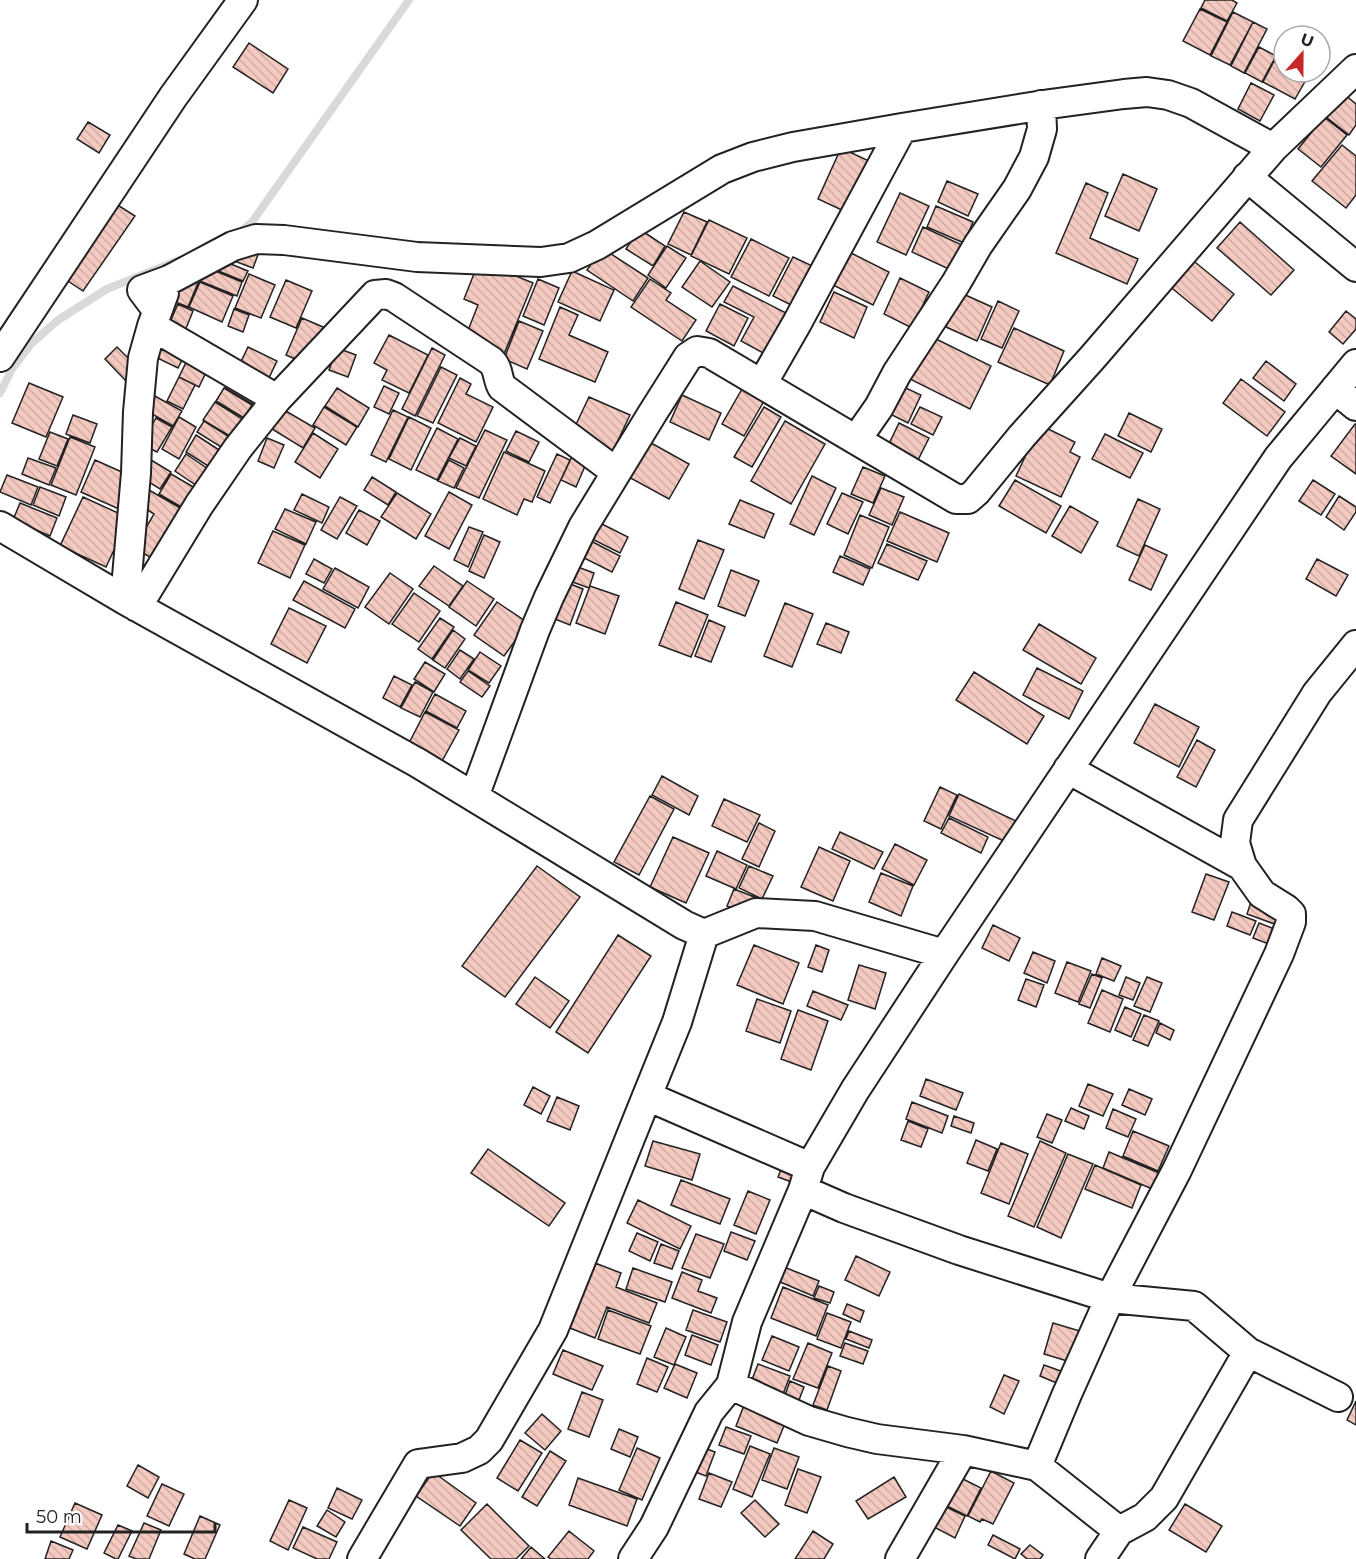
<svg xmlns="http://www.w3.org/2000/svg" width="1356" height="1559" viewBox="0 0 1356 1559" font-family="Montserrat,sans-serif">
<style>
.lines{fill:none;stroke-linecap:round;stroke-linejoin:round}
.stream{stroke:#d9d9d9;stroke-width:8}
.building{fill:url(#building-back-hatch);stroke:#222;stroke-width:1.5}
.minor-casing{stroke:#222;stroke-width:32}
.minor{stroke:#fff;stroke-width:28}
</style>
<defs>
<pattern id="building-back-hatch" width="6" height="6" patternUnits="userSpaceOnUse" patternTransform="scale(1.5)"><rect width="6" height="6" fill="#f3c9c0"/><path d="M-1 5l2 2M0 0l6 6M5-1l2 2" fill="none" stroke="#d0aca5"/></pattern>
</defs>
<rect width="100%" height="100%" fill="#fff"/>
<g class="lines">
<path class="stream" d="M239 233 252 222 409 0
M0 393 12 369 31 344 58 320 107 289 179 260"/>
</g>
<path class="building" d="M1205 0H1232L1237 3 1227 21 1201 8Z
M1200 9 1227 22 1210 55 1183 41Z
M1233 12 1253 22 1230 65 1211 56Z
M1253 22 1267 29 1244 73 1231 66Z
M249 43 288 69 273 93 233 67Z
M1259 47 1276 56 1262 82 1245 73Z
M1274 61 1284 66V72H1296L1307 78 1295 99 1263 82Z
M1251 83 1274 95 1260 121 1238 109Z
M1344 94 1356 104V125L1349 135 1326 117Z
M1324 117 1347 135 1321 167 1298 149Z
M88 122 110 135 99 153 77 139Z
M1342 145 1356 156V195L1346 208 1312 181Z
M841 148 869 161 846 212 818 199Z
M1123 174 1157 189 1139 231 1105 216Z
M947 181 978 194 968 216 938 202Z
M1086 183 1108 193 1090 238 1138 259 1127 284 1056 253Z
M900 193 929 206 906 255 877 242Z
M116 204 135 216 83 291 65 279Z
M936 206 973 222 964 243 927 227Z
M684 212 707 222 691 255 668 244Z
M709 220 747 238 729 274 691 256Z
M1240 222 1294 270 1271 295 1217 248Z
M923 227 962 245 951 270 912 252Z
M639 229 665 246 653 266 626 249Z
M751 239 789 258 769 296 731 277Z
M243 245 259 252 253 268 237 262Z
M667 246 686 258 666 288 648 275Z
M602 248 648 278 633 301 587 270Z
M845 250 889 272 873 305 829 283Z
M793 257 821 270 801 310 773 296Z
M216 258 248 271 243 281 211 268Z
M1190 258 1234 294 1212 321 1168 285Z
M479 261 533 283 504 354 465 338 478 305 464 299Z
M700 261 730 282 712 307 682 287Z
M201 265 242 282 237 296 195 279Z
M572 271 614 290 600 321 558 302Z
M249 274 275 285 261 318 235 308Z
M179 275 198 283 188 307 168 299Z
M900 278 929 292 912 328 884 314Z
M538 279 559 288 544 325 523 316Z
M650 279 671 293 666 300 696 320 682 341 631 307Z
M286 280 312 291 296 328 270 317Z
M200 282 233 296 222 322 189 307Z
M733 286 786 313 765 354 741 341 754 317 724 302Z
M834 292 867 307 854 338 820 322Z
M961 293 992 307 977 341 946 327Z
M998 301 1019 311 1002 348 981 339Z
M178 304 193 311 185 331 169 324Z
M720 304 748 318 734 346 706 331Z
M560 307 578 315 569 335 608 352 595 382 539 359Z
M234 309 249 315 243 332 228 326Z
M1346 311 1356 319V329L1343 344 1329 332Z
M302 318 323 327 307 364 286 355Z
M519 321 543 331 527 369 504 359Z
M1014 328 1064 351 1050 385 998 362Z
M156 333 188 348 178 368 147 353Z
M389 335 428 355 409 393 382 380 387 370 374 363Z
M930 336 991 366 970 409 910 379Z
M117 347 139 369 126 381 105 359Z
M248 347 277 361 266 384 237 370Z
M337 348 356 355 348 377 329 370Z
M432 348 445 355 415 416 402 409Z
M191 352 211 362 199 387 179 377Z
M1266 361 1296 384 1284 401 1253 378Z
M441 367 457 375 433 423 417 416Z
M233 374 260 391 252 404 225 388Z
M179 377 195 385 183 409 167 401Z
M460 378 471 384 466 394 493 407 476 442 438 423Z
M1241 379 1285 412 1267 436 1223 403Z
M29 383 63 397 46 437 12 423Z
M895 383 921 395 908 423 882 410Z
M384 386 399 393 389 414 374 407Z
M224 388 252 405 244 418 216 401Z
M337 388 369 408 358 427 325 406Z
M742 389 764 401 744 436 722 424Z
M153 395 182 411 173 426 145 410Z
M682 395 721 413 709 440 670 422Z
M589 397 630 415 612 453 571 435Z
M215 402 249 423 238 441 203 420Z
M324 407 357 427 346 445 313 425Z
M764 407 781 417 752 467 734 457Z
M920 407 942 417 933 435 911 424Z
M284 410 315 428 303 448 272 429Z
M393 410 408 417 386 462 371 455Z
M1129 413 1162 429 1151 452 1118 436Z
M73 415 97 424 90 443 66 434Z
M179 417 196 427 179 459 162 449Z
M409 417 431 428 411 470 389 459Z
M156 418 172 427 157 452 141 444Z
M204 421 236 441 229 452 197 432Z
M785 421 825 444 791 504 751 481Z
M899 423 929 438 916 464 886 450Z
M1355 424H1356V474L1331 456Z
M1040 425 1075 442 1070 452 1080 457 1061 497 1016 476Z
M437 428 458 439 437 480 416 470Z
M485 430 507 440 479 498 456 488Z
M516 431 539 442 529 462 506 451Z
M50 432 68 439 57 466 39 459Z
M313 433 338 449 320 478 295 462Z
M1105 434 1143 453 1130 478 1092 459Z
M196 435 227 455 216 471 186 452Z
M70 437 95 447 76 495 51 485Z
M267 438 284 445 274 468 258 461Z
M460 438 476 446 466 466 449 458Z
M644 439 689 464 669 499 625 475Z
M504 452 545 471 532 502 524 499 517 515 483 499Z
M574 452 588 459 576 487 561 480Z
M186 454 214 473 203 490 175 471Z
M557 454 570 460 550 503 537 497Z
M28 458 56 468 49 485 22 474Z
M95 460 133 477 119 509 81 492Z
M151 460 171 472 160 489 141 477Z
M449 460 464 468 454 488 438 481Z
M863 467 885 476 873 503 851 494Z
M171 474 202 492 190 512 159 494Z
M7 475 38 487 31 505 0 492Z
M812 476 836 488 814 535 790 524Z
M372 477 396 492 388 505 364 490Z
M1015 480 1061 506 1046 533 999 506Z
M1313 480 1335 494 1321 515 1299 501Z
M40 487 66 497 59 516 33 505Z
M881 488 904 497 892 525 869 515Z
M149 490 187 512 157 561 134 548 154 514 140 505Z
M449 492 472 505 449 549 425 536Z
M397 493 431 514 416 539 381 517Z
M842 493 863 502 848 534 827 524Z
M302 494 329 507 322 523 294 510Z
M1339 496 1356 507V512L1344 530 1326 517Z
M83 497 129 518 106 567 60 546Z
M340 497 357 506 337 539 321 530Z
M1138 499 1160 509 1139 556 1117 546Z
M740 500 774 514 764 538 729 524Z
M20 503 57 518 50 536 13 520Z
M1070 506 1098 522 1081 553 1052 536Z
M285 509 316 522 306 544 275 529Z
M359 510 380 521 367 545 346 533Z
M900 512 949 533 937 562 887 541Z
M860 515 889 527 872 568 844 555Z
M596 521 628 537 620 553 588 537Z
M469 527 483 532 468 567 454 560Z
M273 531 305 545 290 578 258 563Z
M484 535 500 542 484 578 469 571Z
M589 540 620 556 612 572 580 556Z
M698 540 724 550 704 599 679 589Z
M887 544 927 561 918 580 878 563Z
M1145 545 1167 555 1151 590 1129 580Z
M840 556 870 569 863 585 833 572Z
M314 559 332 569 324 583 306 574Z
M1317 559 1348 575 1336 596 1306 579Z
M434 566 463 586 449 606 419 586Z
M575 566 594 573 589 588 570 581Z
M335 568 369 587 358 608 323 589Z
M731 570 759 581 745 616 718 606Z
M390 573 413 589 389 624 365 607Z
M304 581 355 609 345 628 293 600Z
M467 581 494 599 476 626 449 607Z
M563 581 583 589 570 625 550 617Z
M590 586 619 596 605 634 576 623Z
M414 593 440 611 419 642 392 624Z
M497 602 528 623 504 656 474 635Z
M676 602 708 615 691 657 659 645Z
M785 603 813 614 792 667 764 656Z
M289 608 326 626 307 663 271 644Z
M440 618 454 627 432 659 418 649Z
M709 620 725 627 711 662 695 656Z
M826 623 849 632 841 653 817 644Z
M1039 624 1096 658 1081 684 1023 650Z
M453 630 465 639 445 668 433 660Z
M460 650 474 659 460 679 447 669Z
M480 652 501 666 489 683 468 670Z
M425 662 445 674 434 692 414 679Z
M1037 668 1083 691 1069 719 1023 695Z
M468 671 490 686 482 697 460 682Z
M974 672 1044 716 1027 744 956 700Z
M394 676 412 685 400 707 383 698Z
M415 682 433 692 420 717 401 708Z
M435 694 466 711 457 728 426 711Z
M1155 704 1199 727 1179 767 1134 743Z
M425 712 459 730 441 763 408 745Z
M1197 740 1215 750 1196 787 1177 777Z
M662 776 698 796 689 815 652 795Z
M940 787 957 795 941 829 924 821Z
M959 794 1016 821 1006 842 949 816Z
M650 796 674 809 639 875 614 862Z
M724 799 760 815 747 842 712 826Z
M949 818 988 837 981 853 941 833Z
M759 823 775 831 759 867 742 859Z
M840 832 883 852 874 869 832 849Z
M673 837 709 853 686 903 650 887Z
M895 844 927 860 914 885 882 869Z
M819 847 850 861 833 901 801 887Z
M717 851 747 865 736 889 706 876Z
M537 866 580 897 505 997 462 966Z
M749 866 773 876 762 899 739 888Z
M881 873 913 886 901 916 869 902Z
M1206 874 1229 882 1214 920 1192 912Z
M734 889 757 898 751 915 727 906Z
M1252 899 1285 912 1280 926 1247 914Z
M1232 912 1256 921 1250 935 1227 926Z
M1259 923 1280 931 1274 946 1253 938Z
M993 925 1020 938 1009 961 982 948Z
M618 935 651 956 588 1053 556 1032Z
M754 945 799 963 783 1004 737 985Z
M816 945 829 950 822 972 808 967Z
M1033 952 1055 961 1047 983 1024 973Z
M1102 958 1121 966 1114 981 1096 974Z
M1067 962 1091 971 1078 1002 1055 993Z
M859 965 886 973 875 1009 848 1000Z
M1092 974 1102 978 1090 1008 1079 1004Z
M535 977 569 1001 550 1028 516 1004Z
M1126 977 1140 983 1133 1000 1119 995Z
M1147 977 1162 983 1150 1012 1134 1006Z
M1026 979 1044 985 1036 1007 1018 1000Z
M1102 990 1123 999 1110 1032 1088 1023Z
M813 991 848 1005 841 1020 807 1006Z
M757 999 791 1011 780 1043 746 1031Z
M1125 1007 1141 1014 1131 1037 1115 1030Z
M798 1010 828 1021 811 1070 781 1059Z
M1144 1015 1159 1021 1148 1046 1133 1040Z
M1160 1023 1174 1030 1170 1040 1156 1033Z
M926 1079 963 1093 956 1110 920 1096Z
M1088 1084 1113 1094 1103 1116 1079 1106Z
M533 1087 550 1096 541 1114 524 1105Z
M1129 1089 1152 1099 1145 1115 1122 1105Z
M557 1097 579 1106 570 1130 547 1121Z
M912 1102 948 1116 942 1133 906 1119Z
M1071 1108 1089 1116 1084 1129 1065 1121Z
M1113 1109 1136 1119 1128 1137 1106 1128Z
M1047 1114 1062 1120 1052 1143 1037 1137Z
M954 1116 974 1123 971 1133 951 1126Z
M908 1121 928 1129 921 1147 901 1140Z
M1133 1131 1169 1146 1158 1171 1123 1156Z
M976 1140 997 1149 988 1171 967 1163Z
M653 1141 700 1154 692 1180 645 1166Z
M1040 1141 1066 1153 1034 1227 1008 1216Z
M1001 1143 1028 1154 1009 1204 981 1193Z
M488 1149 565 1203 549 1226 471 1173Z
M1109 1152 1164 1175 1157 1191 1103 1168Z
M1068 1154 1093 1164 1061 1238 1037 1227Z
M784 1162 803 1169 797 1184 778 1177Z
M1095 1165 1141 1185 1132 1208 1085 1189Z
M681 1180 730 1199 720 1224 671 1205Z
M748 1191 770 1200 756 1234 734 1225Z
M638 1200 691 1226 680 1249 627 1223Z
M731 1232 755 1241 747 1260 724 1251Z
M637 1233 658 1242 650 1261 629 1251Z
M696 1234 724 1244 710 1278 682 1268Z
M661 1244 679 1251 672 1269 654 1263Z
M856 1256 890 1272 879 1296 845 1280Z
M595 1263 621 1273 616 1287 657 1303 649 1323 607 1307 595 1338 570 1328Z
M784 1267 819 1281 813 1296 778 1281Z
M633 1268 672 1282 665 1302 626 1289Z
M682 1272 702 1280 698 1291 717 1298 711 1313 672 1298Z
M819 1286 834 1292 830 1303 814 1298Z
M783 1287 828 1305 816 1336 771 1318Z
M847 1304 864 1311 860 1322 843 1314Z
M608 1310 651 1326 640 1354 598 1339Z
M693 1310 727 1322 720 1342 686 1330Z
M827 1313 851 1322 841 1348 817 1339Z
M1053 1323 1083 1332 1074 1363 1044 1354Z
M666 1328 686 1337 674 1365 654 1357Z
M849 1331 872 1340 869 1348 846 1339Z
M692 1335 718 1345 711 1365 685 1355Z
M772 1336 799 1347 789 1371 762 1360Z
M808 1343 832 1353 818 1388 793 1379Z
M845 1343 868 1351 863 1364 840 1356Z
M563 1350 603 1366 592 1390 553 1374Z
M647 1358 668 1367 657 1392 637 1384Z
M675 1364 697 1373 687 1398 664 1388Z
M758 1364 790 1376 780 1402 748 1390Z
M1044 1365 1069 1374 1064 1386 1040 1376Z
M828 1366 841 1371 827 1410 813 1405Z
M1004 1375 1019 1381 1004 1414 990 1407Z
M790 1381 804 1387 799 1400 785 1395Z
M582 1392 603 1400 589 1437 568 1429Z
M746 1400 788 1416 777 1443 736 1426Z
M1356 1401V1425L1347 1420Z
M542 1414 561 1431 545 1450 525 1433Z
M726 1427 751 1436 744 1454 719 1445Z
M619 1429 638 1437 630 1457 611 1449Z
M520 1440 542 1453 518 1491 497 1478Z
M699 1446 715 1452 706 1476 690 1470Z
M750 1446 770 1454 752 1497 733 1489Z
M637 1448 660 1458 642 1500 619 1490Z
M774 1448 799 1457 787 1489 762 1480Z
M550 1451 566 1461 537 1506 522 1497Z
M138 1465 159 1477 148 1498 127 1486Z
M798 1469 821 1477 807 1513 785 1505Z
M991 1471 1014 1483 993 1524 982 1519 980 1522 968 1516Z
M433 1472 476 1503 460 1526 416 1496Z
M709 1473 732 1482 721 1507 699 1499Z
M894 1477 906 1497 868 1519 856 1501Z
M959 1477 981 1488 967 1516 945 1505Z
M578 1478 637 1499 627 1526 569 1505Z
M162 1484 184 1494 169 1526 147 1516Z
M337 1488 362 1500 352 1519 328 1508Z
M289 1500 307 1508 288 1550 270 1541Z
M755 1500 779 1524 765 1537 741 1513Z
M75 1503 102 1515 87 1549 60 1537Z
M487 1504 529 1546 516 1559H491L461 1530Z
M1185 1504 1222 1526 1206 1552 1169 1530Z
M942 1505 965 1516 955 1538 932 1526Z
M327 1510 345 1522 336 1537 317 1526Z
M200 1516 220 1525 205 1559H195L184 1554Z
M144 1523 161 1530 149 1559H136L129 1556Z
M118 1525 132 1531 118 1559H116L104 1553Z
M303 1527 337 1542 329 1559H317L293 1548Z
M569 1531 594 1551 588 1559H551L548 1557Z
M813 1531 833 1544 824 1559H795Z
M993 1535 1020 1549 1015 1559 988 1545Z
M51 1541 73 1550 69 1559H45Z
M1030 1545 1043 1555 1040 1559H1027L1021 1554Z
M531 1547 545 1559H521Z"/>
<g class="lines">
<g class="minor-casing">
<path id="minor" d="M1247 177 1356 267
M157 310 142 290 169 280 233 246 256 239 284 240 417 257 541 262 569 258 597 245 722 169 753 157 793 147 902 128 1050 104 1124 94 1147 92 1168 95 1191 103 1273 148
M152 326 277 399
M0 357 173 97 243 0
M762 384 797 323 902 128
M1335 389 1356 406
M856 440 879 407 897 373 956 283 978 245 1017 189 1034 157 1042 129 1041 105
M0 526 125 600 418 763 474 797
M125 600 136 473 138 412 143 358 152 326 164 293
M137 607 199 505 238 448 277 399 375 295 386 294 394 297 491 361C499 368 497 379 502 387L616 472
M1068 769 1242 866
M704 934 756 913 815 916 944 954
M810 1167 855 1090 944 954 1278 458 1356 364
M803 1190 844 1208 959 1250 1110 1298 1194 1306 1248 1352 1338 1397
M731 1385 809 1421 847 1432 877 1439 963 1450 1037 1466 1119 1531 1100 1559
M1037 1466 1067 1394 1110 1298 1177 1170 1279 954 1291 922V914L1286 909 1262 894 1242 866 1235 843 1238 820 1317 693 1356 645
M1119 1531 1145 1517 1164 1498 1248 1352
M362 1559 418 1464 462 1458 479 1450 489 1440 553 1330 647 1096
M633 1559 654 1527 709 1412 731 1385 747 1322 803 1190 810 1167 647 1096 677 1022 704 934 684 925 474 797 535 630 549 597 583 527 652 414 688 357 697 351 709 353 956 499H968L976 492 1022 436 1093 357 1273 148 1356 69
M900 1559 963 1450"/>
</g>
<use href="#minor" class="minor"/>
</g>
<g transform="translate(1302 54) rotate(21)"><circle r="28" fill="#ffffff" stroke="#a7a7a7" stroke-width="1.5"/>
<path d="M0-4.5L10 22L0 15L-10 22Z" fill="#c62828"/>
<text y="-9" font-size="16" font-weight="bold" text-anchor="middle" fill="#222222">U</text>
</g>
<path d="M27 1523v9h188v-9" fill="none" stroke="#222222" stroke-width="3"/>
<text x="36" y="1523" font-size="18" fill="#222222" stroke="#ffffff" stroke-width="4.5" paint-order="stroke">50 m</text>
</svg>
